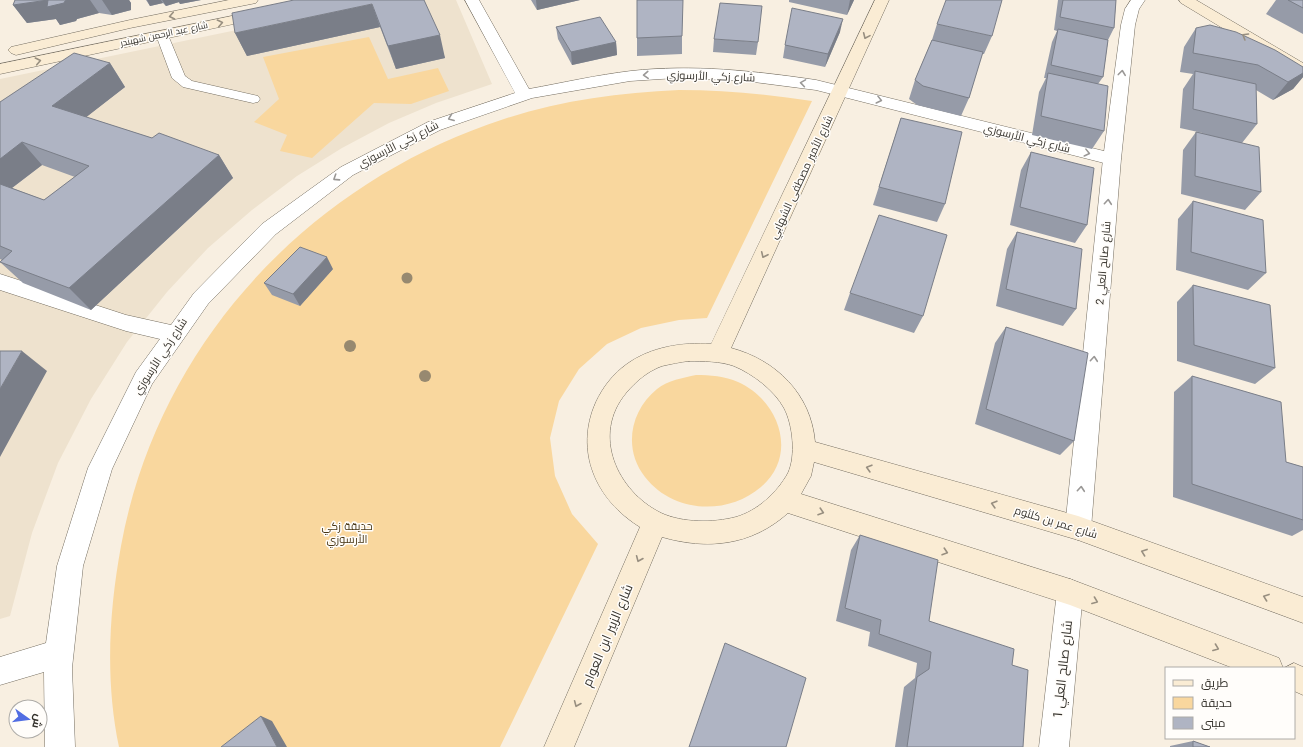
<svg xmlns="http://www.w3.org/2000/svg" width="1303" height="747" viewBox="0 0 1303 747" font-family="Jost,Cairo,sans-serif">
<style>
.built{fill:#eee2ce}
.green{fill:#f9d79e}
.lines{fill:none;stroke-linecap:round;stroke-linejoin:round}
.service-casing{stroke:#756e61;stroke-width:1}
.minor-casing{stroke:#756e61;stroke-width:1}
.tertiary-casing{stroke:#756e61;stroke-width:1}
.secondary-casing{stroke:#756e61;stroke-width:1}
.service{fill:#fff;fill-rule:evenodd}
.minor{fill:#fff;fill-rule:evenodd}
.tertiary{fill:#fff;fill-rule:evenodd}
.secondary{fill:#faecd4;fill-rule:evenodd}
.tree{fill:#978970}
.wall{fill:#969ba8;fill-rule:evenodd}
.shaded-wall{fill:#7a7e88}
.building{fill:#afb4c3;stroke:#7a7e88}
.oneway{stroke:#988f80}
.oneway2{stroke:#9a9896}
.labels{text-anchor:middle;stroke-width:3;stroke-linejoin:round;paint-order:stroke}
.far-street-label{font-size:9px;fill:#35322c;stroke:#fffdfa}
.street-label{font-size:11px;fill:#35322c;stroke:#fffdfa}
.park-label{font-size:11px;fill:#483614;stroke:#fffdfa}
.near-street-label{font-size:13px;fill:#35322c;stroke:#fffdfa}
</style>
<rect width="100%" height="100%" fill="#f8efe1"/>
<path class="built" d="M381 0H456L492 84 436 103 389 123 342 148 297 176 252 210 208 248 167 292 127 342 91 399 58 463 32 533 10 616 0 619V79Z"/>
<path class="green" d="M369 37 388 79 438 68 449 91 411 104 374 103 312 158 280 151 287 135 254 122 279 99 263 57Z
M679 90C724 90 767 94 812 101L707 318 679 320 641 328 607 344 579 369 559 401 550 438 555 476 572 514 598 544 500 747H119C105 681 109 611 121 546 158 343 310 182 504 119 561 100 619 93 679 90Z
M696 375C710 375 725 376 738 382 779 400 799 455 761 487 727 516 673 513 645 477 623 449 630 411 657 389 668 380 683 378 696 375Z"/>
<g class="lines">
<g class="service-casing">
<path id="service" d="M162 31 166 32 168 35 185 76 192 81 258 96 260 99 258 102 253 103 183 87 172 78 156 35 158 32Z"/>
</g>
<g class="minor-casing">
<path id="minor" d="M465 0H479L529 89C562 83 597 75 631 71 692 64 755 71 816 80L1112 153 1118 155 1121 159 1118 163 1112 165 816 90 746 81 676 78 630 81 532 98 440 130 353 175 276 234 208 304 152 384 112 469 83 566 72 668 75 747H45L44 672 0 685V657L46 643 57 566 88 468 136 372 160 339 126 331 0 290V274L126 315 171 325 194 293 262 224 341 167 428 122 515 93Z"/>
</g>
<g class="tertiary-casing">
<path id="tertiary" d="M1131 0H1145L1139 9 1135 25 1121 159 1091 528 1087 536 1078 540 1069 536 1065 528 1103 159 1121 25 1125 9Z
M1070 579 1079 583 1083 592 1069 747H1039L1057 592 1061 583Z"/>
</g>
<g class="secondary-casing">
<path id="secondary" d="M229 0H258L256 3 251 4 130 28 16 55 11 53 8 50 11 47 130 20Z
M875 0H889L731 348C776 360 811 394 815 442L1078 516 1303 597V623L1078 540 814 462 811 476 801 494 1070 579 1279 658 1283 668H1233L1070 605 788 513C751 546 707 550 662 537L574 747H544L640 527C596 500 574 451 596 402 603 387 613 374 627 364 651 347 682 342 711 344ZM689 361C703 361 720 361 734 366 753 374 774 390 784 408 793 425 796 456 788 473 777 493 757 511 736 517 713 523 683 523 661 513 617 491 591 435 626 393 636 381 648 371 662 366 671 364 680 362 689 361Z
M1179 0H1196L1303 63V75L1297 73 1181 3Z
M261 10 266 11 268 14 266 17 0 74V64Z
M1294 663 1303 667V695L1294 691V668H1284Z"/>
</g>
<use href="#service" class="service"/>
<use href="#minor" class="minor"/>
<use href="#tertiary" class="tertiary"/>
<use href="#secondary" class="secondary"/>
</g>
<g class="tree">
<circle cx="407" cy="278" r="5.5"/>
<circle cx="350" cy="346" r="6"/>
<circle cx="425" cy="376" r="6"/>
</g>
<path class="wall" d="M15 0H129L131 3V10L112 15 99 13 77 19 76 21 60 25 56 19 27 23 13 5Z
M146 0H201L180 4 179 2 166 6 163 3 150 6Z
M424 0 445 58 396 69 380 27 247 56 235 33Z
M531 0H580L537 10Z
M637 0 682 36V54L637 56Z
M789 0H854L847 15 789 2Z
M1058 0H1116L1114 28 1108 40 1103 77 1098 84 1104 131 1092 149 1032 135 1039 92 1046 78H1044L1052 42 1057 31 1054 30Z
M1276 0H1303V34L1266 14Z
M937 24 992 36 984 54H982L969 98 961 116 917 105 909 99 915 80 932 40Z
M556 27 616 42 617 55 572 65 558 39Z
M1196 28 1303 67V77L1293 89 1273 100 1256 90 1257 124 1242 143 1261 192 1245 210 1181 194 1183 150 1196 132 1207 134 1180 128 1183 89 1193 74 1180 72 1184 47Z
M840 32 825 67 783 58 785 45Z
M714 39 758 42 756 55 713 52Z
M110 63 125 87 86 117 152 138 219 155 233 178 91 310 23 283 0 262 2 260 0 259V102ZM42 165 75 177 44 200 12 188Z
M901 118 945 204 937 222 873 205Z
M1031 152 1087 225 1075 243 1010 225 1021 170Z
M1193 201 1266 273 1248 290 1176 270 1178 219Z
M1017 232 1076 309 1063 326 996 306 1007 249Z
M333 269 300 306 272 295 264 283Z
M1193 285 1275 368 1255 384 1177 361V302Z
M850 293 923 316 914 333 844 310Z
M1006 327 1074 441 1060 455 975 424 995 343Z
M1192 376 1286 462 1303 467V530L1292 536 1173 497 1174 392Z
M860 535 929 621 1012 665 1023 747H895L904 687 915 678 917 663 868 646 870 632 836 621 851 550Z
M1193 741 1210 747H1170V746Z"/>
<path class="shaded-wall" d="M48 0H90L99 13 77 19 76 21 60 25 56 19 27 23 13 5Z
M102 0H129L131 3V10L112 15Z
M147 0H161L163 3 150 6Z
M162 0H178L179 2 166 6Z
M178 0H201L180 4Z
M536 0H580L537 10Z
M850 0H854L847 15Z
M372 4 380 27 247 56 235 33Z
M843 19 840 32 825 67 828 54Z
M440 35 445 58 396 69 388 46Z
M616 42 617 55 572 65 571 52Z
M110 63 125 87 71 129 52 106Z
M1303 73V77L1293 89 1273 100 1288 82Z
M22 142 42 165 0 197V159Z
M219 155 233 178 91 310 69 288Z
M327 257 333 269 300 306 293 294Z
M22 351 47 371 0 457V389Z
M261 716 272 721 287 747H277Z"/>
<path class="building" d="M15 0H67L65 1 64 3 47 7 48 0 13 5Z
M294 0H424L440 35 388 46 372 4 235 33 232 13Z
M637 0H683L682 36 637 38Z
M946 0H1002L992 36 937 24Z
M1063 0H1116L1114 28 1060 17Z
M1288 0H1303V8Z
M720 3 762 6 758 42 714 39Z
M792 8 843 19 828 54 785 45Z
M600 17 616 42 571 52 556 27Z
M1210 25 1236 32 1275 50 1303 67V73L1288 82 1258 65 1193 53 1196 28Z
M1058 29 1108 40 1103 77 1051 65Z
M932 40 983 52 969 98 923 86 915 80Z
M74 53 110 63 52 106 152 138 159 133 219 155 69 288 0 262 12 251 0 246V184L44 200 89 166 22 142 0 159V102Z
M1195 71 1256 84 1257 124 1193 109Z
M1048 73 1108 86 1104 131 1041 116Z
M901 118 962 132 945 204 879 187Z
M1196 132 1259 147 1261 192 1195 176Z
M1031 152 1094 168 1087 225 1020 207Z
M1193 201 1263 220 1266 273 1191 252Z
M879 215 947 235 923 316 850 293Z
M1017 232 1082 249 1076 309 1006 289Z
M300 247 327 257 293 294 264 283Z
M1193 285 1270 305 1275 368 1194 345Z
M1006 327 1088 353 1074 441 986 409Z
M0 351H22L0 389Z
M1192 376 1281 402 1286 462 1303 467V520L1192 484Z
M860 535 938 560 929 621 1014 649 1012 665 1028 670 1023 747H907L917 677 929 669 931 652 879 634 881 620 845 608Z
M725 643 806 678 786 747H689Z
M261 716 277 747H221Z
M1193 741 1210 747H1193Z"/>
<defs><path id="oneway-chevron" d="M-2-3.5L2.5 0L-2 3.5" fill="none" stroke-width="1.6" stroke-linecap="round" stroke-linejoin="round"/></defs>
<g class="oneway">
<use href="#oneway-chevron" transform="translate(172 16) rotate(169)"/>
<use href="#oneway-chevron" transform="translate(220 23) rotate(-12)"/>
<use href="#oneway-chevron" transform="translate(866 36) rotate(114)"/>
<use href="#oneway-chevron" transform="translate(1245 36) rotate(-149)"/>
<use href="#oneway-chevron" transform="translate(38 61) rotate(-12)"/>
<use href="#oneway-chevron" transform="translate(764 255) rotate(115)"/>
<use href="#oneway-chevron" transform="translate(869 468) rotate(-164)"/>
<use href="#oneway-chevron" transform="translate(994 504) rotate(-164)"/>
<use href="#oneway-chevron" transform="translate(821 512) rotate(18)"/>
<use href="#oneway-chevron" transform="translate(945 552) rotate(18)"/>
<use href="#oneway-chevron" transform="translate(1144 552) rotate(-160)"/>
<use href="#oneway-chevron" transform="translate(639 559) rotate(113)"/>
<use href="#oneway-chevron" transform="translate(1266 597) rotate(-160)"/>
<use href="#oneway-chevron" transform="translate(1095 601) rotate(21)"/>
<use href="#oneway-chevron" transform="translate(1216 648) rotate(21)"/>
<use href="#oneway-chevron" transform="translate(577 704) rotate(113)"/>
</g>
<g class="oneway2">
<use href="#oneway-chevron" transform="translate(1122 73) rotate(-83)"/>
<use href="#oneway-chevron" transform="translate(646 75) rotate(177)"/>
<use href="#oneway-chevron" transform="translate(803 83) rotate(-171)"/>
<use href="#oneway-chevron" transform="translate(879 100) rotate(14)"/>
<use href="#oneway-chevron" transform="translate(451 118) rotate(159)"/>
<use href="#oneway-chevron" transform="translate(1087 153) rotate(14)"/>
<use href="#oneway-chevron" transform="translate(336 178) rotate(147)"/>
<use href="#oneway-chevron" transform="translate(1108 202) rotate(-85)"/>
<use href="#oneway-chevron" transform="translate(1094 359) rotate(-85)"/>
<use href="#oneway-chevron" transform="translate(1081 489) rotate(-85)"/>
</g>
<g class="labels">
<g class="far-street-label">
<text transform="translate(164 34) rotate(-12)" y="3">شارع عبد الرحمن شهبندر</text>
</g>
<g class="street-label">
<text transform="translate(711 76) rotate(2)" y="4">شارع زكي الأرسوزي</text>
<text transform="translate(1027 138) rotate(14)" y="4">شارع زكي الأرسوزي</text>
<text transform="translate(398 144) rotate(-27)" y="4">شارع زكي الأرسوزي</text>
<text transform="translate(801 177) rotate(-65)" y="4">شارع الأمير مصطفى الشهابي</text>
<text transform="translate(1103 263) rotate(-85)" y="4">شارع صالح العلي 2</text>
<text transform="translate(160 356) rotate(-57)" y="4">شارع زكي الأرسوزي</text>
<text transform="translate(1056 522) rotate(17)" y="4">شارع عمر بن كلثوم</text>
</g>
<g class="park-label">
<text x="347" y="530">حديقة زكي<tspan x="347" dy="13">الأرسوزي</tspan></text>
</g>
<g class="near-street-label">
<text transform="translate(607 635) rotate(-67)" y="5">شارع الزبير ابن العوام</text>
<text transform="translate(1062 669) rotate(-84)" y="5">شارع صالح العلي 1</text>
</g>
</g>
<rect x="1165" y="667" width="130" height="72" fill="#fffdfa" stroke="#aeaca8"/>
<rect x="1173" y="680" width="20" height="6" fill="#faecd4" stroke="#aeaca8"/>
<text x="1201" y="687" font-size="12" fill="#35322c">طريق</text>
<rect x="1173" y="697" width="20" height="12" fill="#f9d79e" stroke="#aeaca8"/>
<text x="1201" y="707" font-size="12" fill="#35322c">حديقة</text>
<rect x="1173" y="717" width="20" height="12" fill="#afb4c3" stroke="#aeaca8"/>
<text x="1201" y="727" font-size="12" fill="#35322c">مبنى</text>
<g transform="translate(28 719) rotate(104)"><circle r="19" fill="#fffdfa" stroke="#aeaca8"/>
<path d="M0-3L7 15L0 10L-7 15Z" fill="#516de2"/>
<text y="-6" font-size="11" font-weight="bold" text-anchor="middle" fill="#35322c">ش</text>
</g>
</svg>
